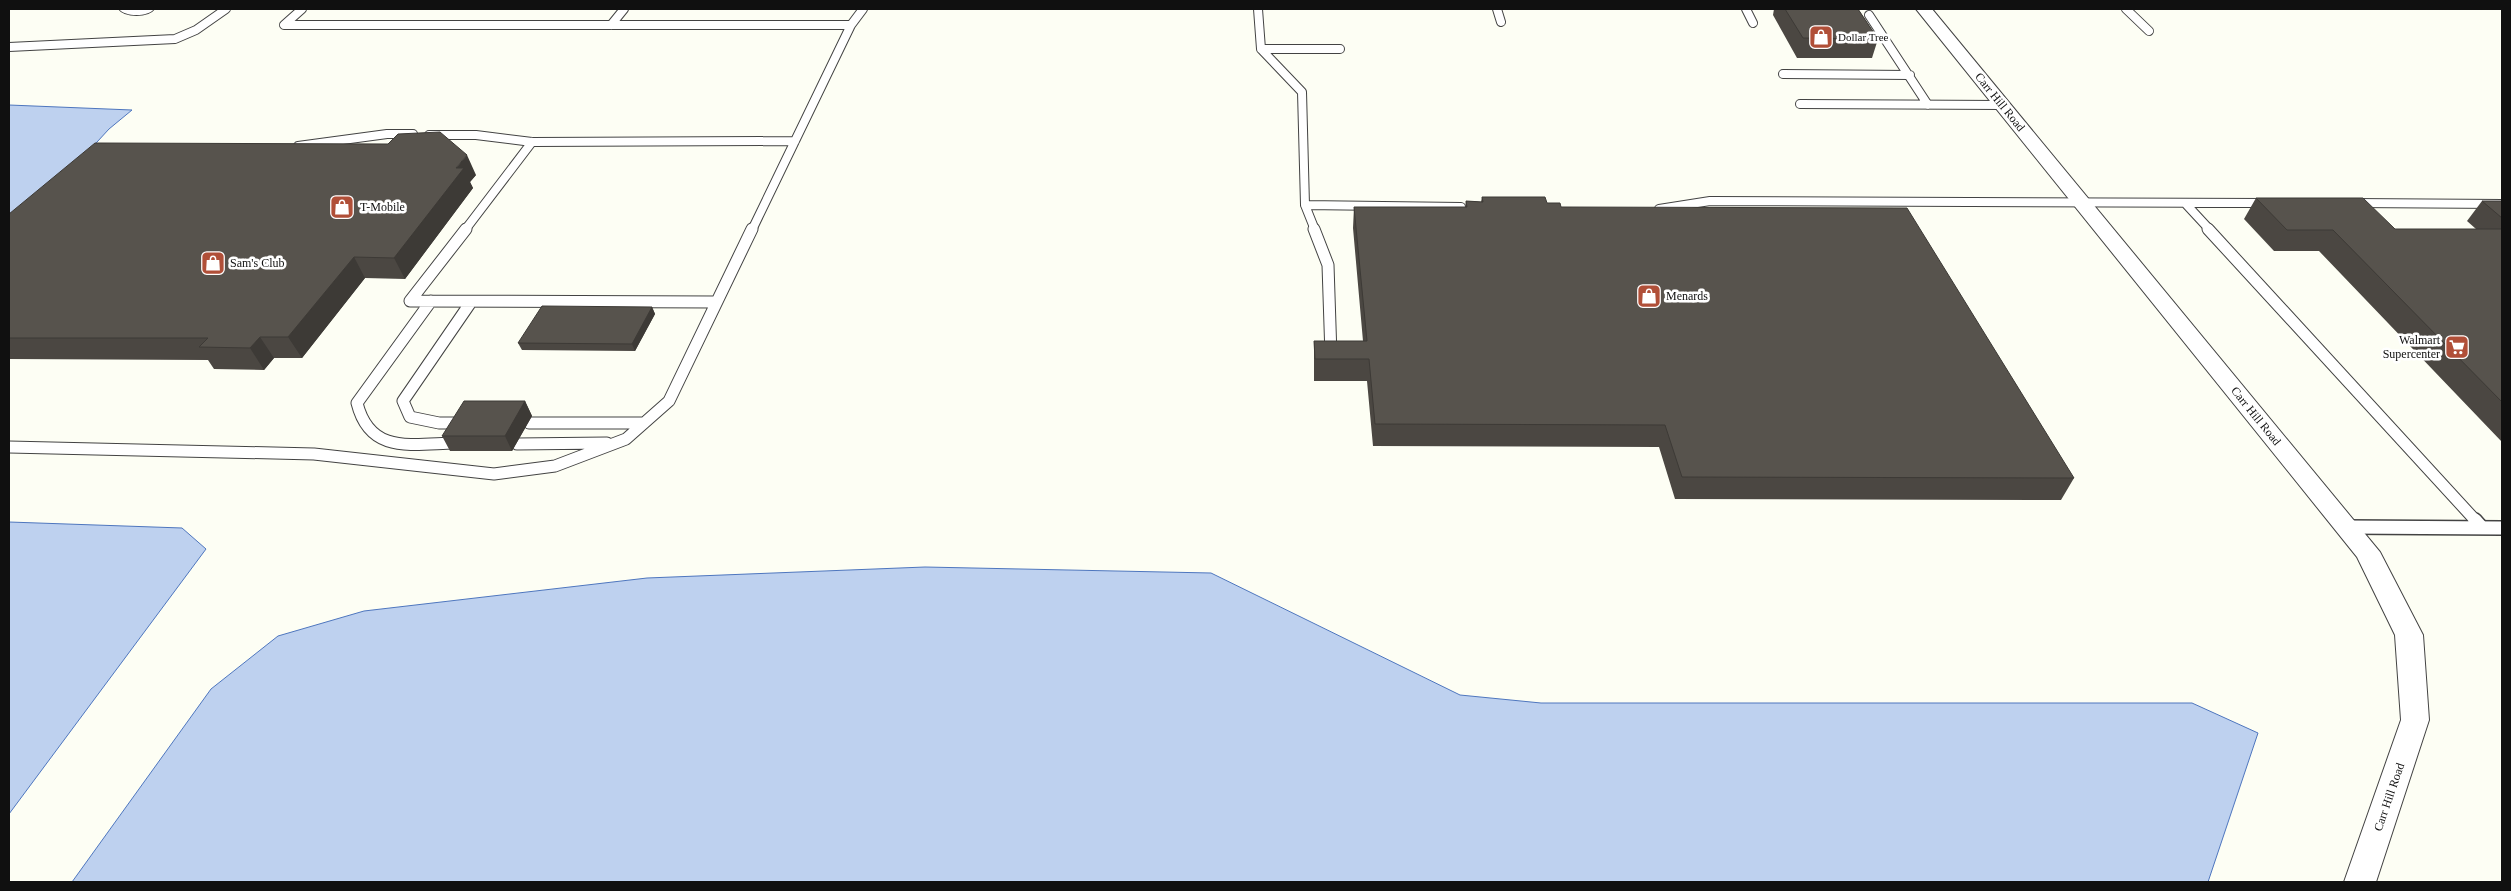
<svg xmlns="http://www.w3.org/2000/svg" width="2511" height="891" viewBox="0 0 2511 891" font-family="Georgia,serif">
<style>
.water{fill:#bed1ef;stroke:#4e76be}
.lines{fill:none;stroke-linecap:round;stroke-linejoin:round}
.lane-far2-casing{stroke:#434343;stroke-width:10}
.lane-far1-casing{stroke:#434343;stroke-width:13}
.lane-casing{stroke:#434343;stroke-width:16}
.street-casing{stroke:#434343;stroke-width:2}
.lane-far2{stroke:#fff;stroke-width:8}
.lane-far1{stroke:#fff;stroke-width:11}
.lane{stroke:#fff;stroke-width:13}
.street{fill:#fff;fill-rule:evenodd}
.wall{fill:#4b4742}
.shaded-wall{fill:#3d3a36}
.building{fill:#57534d;stroke:#3d3a36}
.labels{text-anchor:middle;stroke-width:5;stroke-linejoin:round;paint-order:stroke}
.far-poi-label{font-size:11px;fill:#101010;stroke:#fff;text-anchor:start}
.street-label{font-size:12px;fill:#101010;stroke:#fff}
.poi-label{font-size:12px;fill:#101010;stroke:#fff;text-anchor:start}
</style>
<rect width="100%" height="100%" fill="#fdfef4"/>
<path class="water" d="M9 105 132 110 109 129 74 167 9 222Z
M9 522 182 528 206 549 9 814Z
M925 567 1211 573 1460 695 1541 703H2192L2258 733 2208 882H72L211 689 278 636 364 611 647 578Z"/>
<g class="lines">
<g class="lane-far2-casing">
<path id="lane-far2" d="M302 9 284 25H851
M1258 9 1261 49 1302 92 1305 205 1315 230
M1497 9 1501 22
M1746 9 1753 23
M2126 9 2149 31
M1869 15 1928 105
M611 25 624 9
M9 47 175 39 196 30 226 9
M1261 49H1340
M1783 74 1910 75
M1800 104 2002 105
M429 135H476L532 142 795 141
M298 146 387 134H413
M2185 203 2210 230
M2354 203 2502 204
M1305 205 1461 207
M1659 209 1710 201 2268 203
M465 230 532 142
M752 230 851 25 863 9"/>
</g>
<g class="lane-far1-casing">
<path id="lane-far1" d="M466 229 410 301 716 302
M1314 229 1328 265 1331 356
M2208 229 2476 521
M431 301 357 403C370 455 412 444 455 443
M465 423H439L410 417 403 401 471 302
M529 423H644
M517 444 607 443
M9 447 314 454 494 474 555 466 626 439 669 401 752 229"/>
</g>
<g class="lane-casing">
<path id="lane" d="M2475 520 2482 528
M2346 527 2502 528"/>
</g>
<g class="street-casing">
<path id="street" d="M119 9H154C148 17 125 17 119 9Z
M1916 9H1932L2380 552 2423 635 2429 720 2376 882H2344L2401 720 2395 635 2357 557Z"/>
</g>
<use href="#lane-far2" class="lane-far2"/>
<use href="#lane-far1" class="lane-far1"/>
<use href="#lane" class="lane"/>
<use href="#street" class="street"/>
</g>
<path class="wall" d="M1774 9H1858L1878 39 1872 58H1797L1773 15Z
M476 175 470 182 473 188 405 279 365 278 302 358H274L264 370 214 369 208 360 9 359V214Z
M1482 197 1547 203 1561 207 2074 478 2061 500 1675 499 1659 447 1373 446 1367 381H1314V341H1363L1353 228 1354 207H1465L1466 201 1481 202Z
M2256 198 2395 229H2476L2467 221 2482 201H2502V442L2319 251H2274L2244 219Z
M652 307 655 314 635 351 522 350 518 343Z
M525 401 532 416 512 451H450L442 436Z"/>
<path class="shaded-wall" d="M467 155 476 175 470 182 473 188 405 279 394 258 456 168Z
M354 257 365 278 302 358 288 337Z
M652 307 655 314 635 351 632 344Z
M260 337 274 358 264 370 250 348Z
M525 401 532 416 512 451 505 436Z"/>
<path class="building" d="M1785 9H1858L1878 39 1803 38Z
M440 132 467 155 456 168H464L394 258 354 257 288 337H260L250 348 199 347 208 338H9V214L95 143 388 144 398 134Z
M1482 197H1545L1547 203H1560L1561 207 1907 208 2074 478 1682 477 1665 425 1375 424 1369 359H1315L1314 341H1367L1354 207H1467L1466 201 1483 202Z
M2256 198H2363L2395 229H2502V402L2333 230H2287Z
M2482 201H2502V218Z
M542 306 652 307 632 344 518 343Z
M464 401H525L505 436H442Z"/>
<defs>
<g id="shop-square" transform="scale(1.25)"><rect x="-9" y="-9" width="18" height="18" rx="4" fill="#b04f38" stroke="#fff"/><path d="M-5-2.5h2.3a2.7 3.5 0 0 1 5.4 0H5L5.5 6h-11ZM-1.5-2.5h3a1.5 2.3 0 0 0-3 0Z" fill="#fff"/></g>
<g id="supermarket-square" transform="scale(1.25)"><rect x="-9" y="-9" width="18" height="18" rx="4" fill="#b04f38" stroke="#fff"/><path d="M-6-5.5h2.5l.6 2H6L4.5 2H-2.5L-4.4-4H-6ZM-1.5 3.2a1.3 1.3 0 1 0 .1 0ZM3 3.2a1.3 1.3 0 1 0 .1 0Z" fill="#fff"/></g>
</defs>
<g fill-rule="evenodd">
<use href="#shop-square" x="1821" y="37"/>
<use href="#shop-square" x="342" y="207"/>
<use href="#shop-square" x="213" y="263"/>
<use href="#shop-square" x="1649" y="296"/>
<use href="#supermarket-square" x="2457" y="347"/>
</g>
<g class="labels">
<g class="far-poi-label">
<text x="1838" y="41">Dollar Tree</text>
</g>
<g class="street-label">
<text transform="translate(2000 102) rotate(51)" y="4">Carr Hill Road</text>
<text transform="translate(2256 416) rotate(51)" y="4">Carr Hill Road</text>
<text transform="translate(2389 797) rotate(-71)" y="4">Carr Hill Road</text>
</g>
<g class="poi-label">
<text x="360" y="211">T-Mobile</text>
<text x="230" y="267">Sam's Club</text>
<text x="1666" y="300">Menards</text>
<text x="2440" y="344" text-anchor="end">Walmart<tspan x="2440" dy="14">Supercenter</tspan></text>
</g>
</g>
<rect width="2511" height="891" fill="none" stroke="#101010" stroke-width="20"/>
</svg>
